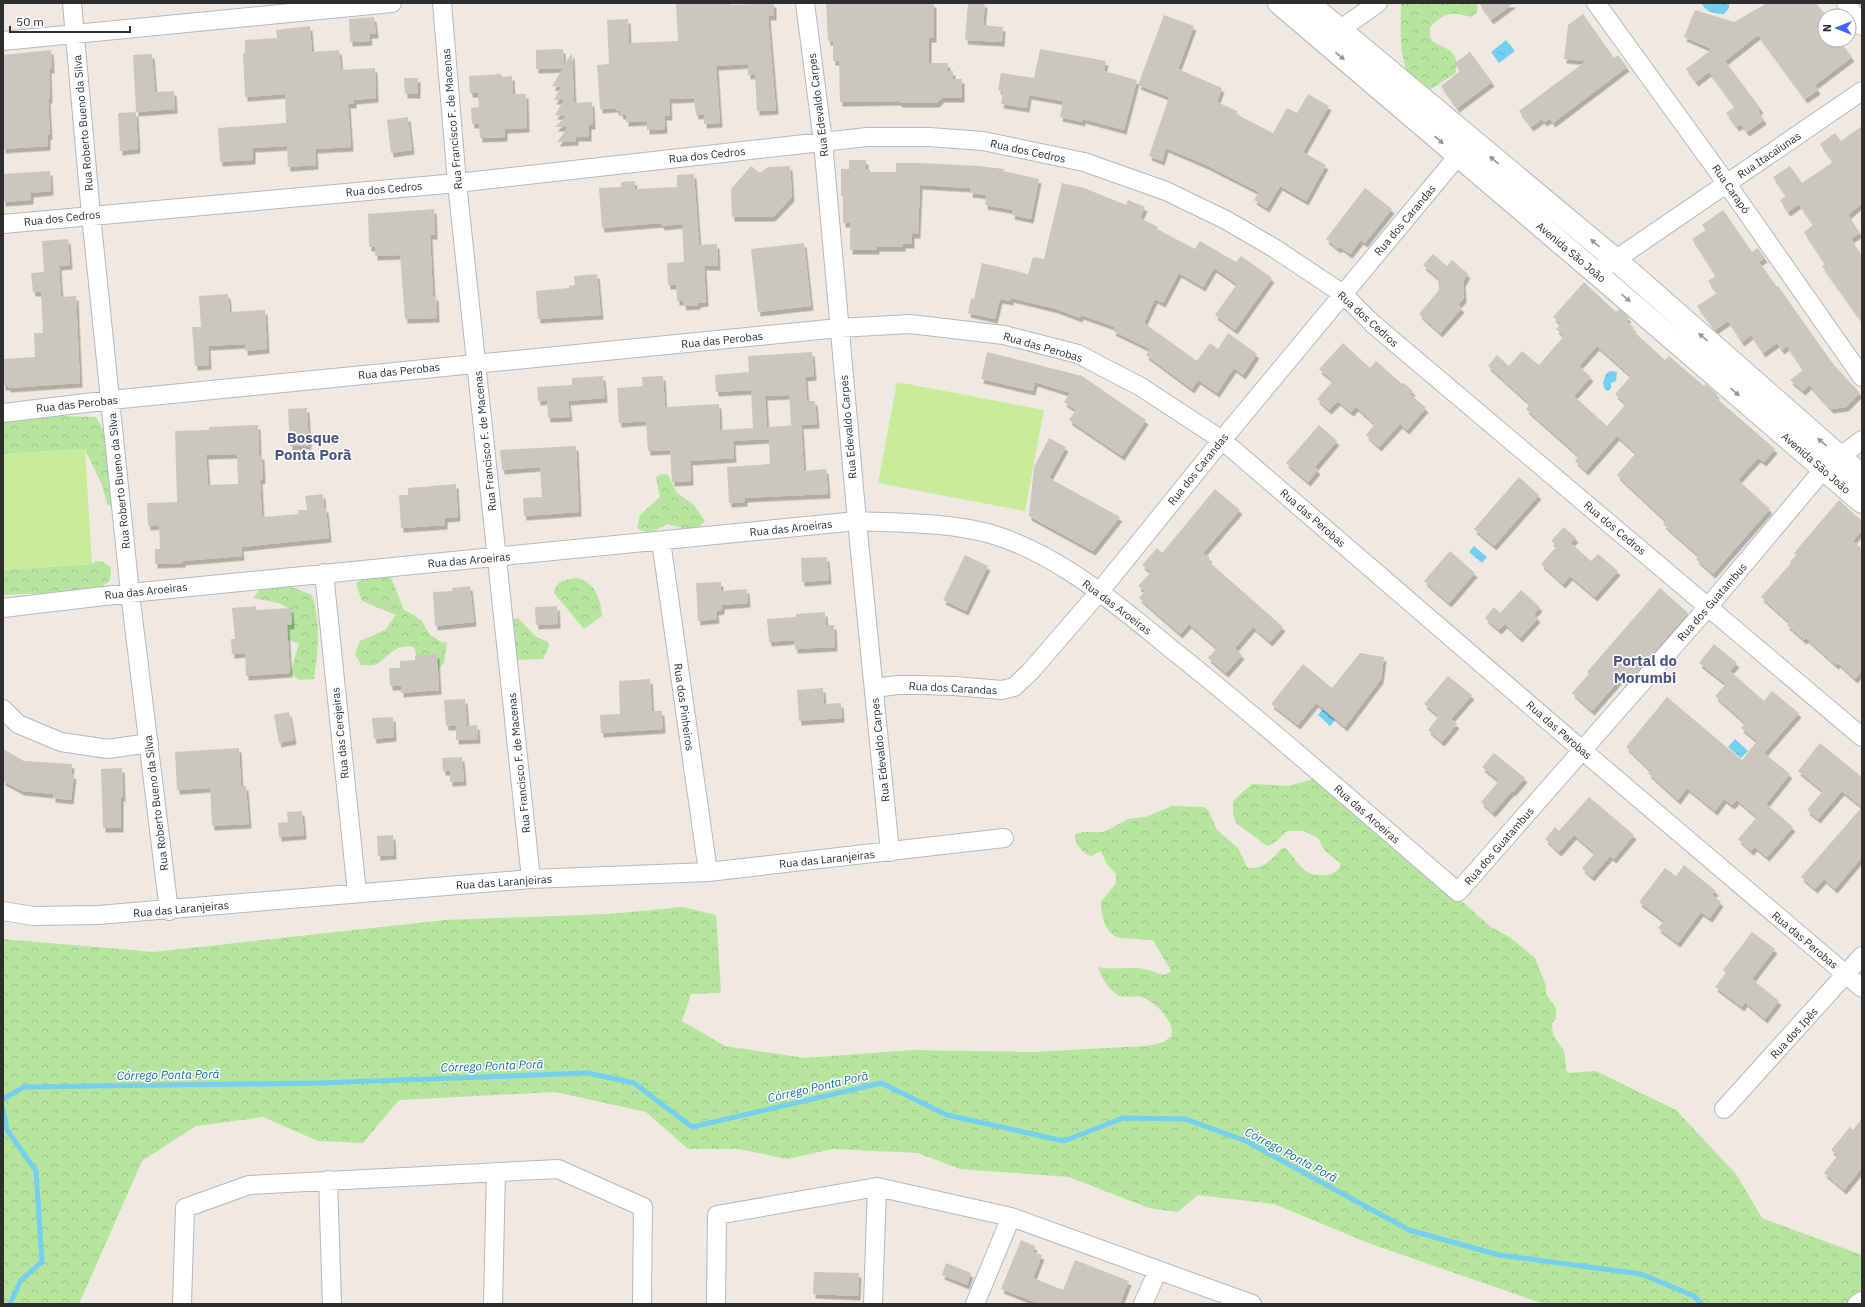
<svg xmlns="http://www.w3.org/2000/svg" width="1865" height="1307" viewBox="0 0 1865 1307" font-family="'IBM Plex Sans',sans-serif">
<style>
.forest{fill:url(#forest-crowns)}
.pitch{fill:#c9ec9a}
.water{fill:url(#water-ripples)}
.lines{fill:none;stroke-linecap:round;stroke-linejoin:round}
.stream{stroke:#75cff0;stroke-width:5}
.building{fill:#cbc7bf;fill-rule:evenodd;filter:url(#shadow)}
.street-casing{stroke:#b4b7c1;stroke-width:20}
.secondary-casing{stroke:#b4b7c1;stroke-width:24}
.street{stroke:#fff;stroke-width:18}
.secondary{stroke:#fff;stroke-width:22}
.oneway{fill:#969696}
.labels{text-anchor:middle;stroke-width:3;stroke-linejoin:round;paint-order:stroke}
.street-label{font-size:11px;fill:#2e2e2e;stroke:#fff}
.water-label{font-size:12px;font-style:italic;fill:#0d6fa3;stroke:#fff}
.district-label{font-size:15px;font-weight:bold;fill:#4d5680;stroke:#fff}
</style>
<defs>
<pattern id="forest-crowns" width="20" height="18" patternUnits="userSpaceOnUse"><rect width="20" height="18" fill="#b6e59e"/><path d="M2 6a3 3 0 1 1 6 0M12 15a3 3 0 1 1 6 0" fill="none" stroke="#9dc588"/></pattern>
<pattern id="water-ripples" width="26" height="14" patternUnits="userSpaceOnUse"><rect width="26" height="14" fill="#75cff0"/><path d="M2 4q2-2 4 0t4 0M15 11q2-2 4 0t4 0" fill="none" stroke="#66b2ce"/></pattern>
<filter id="shadow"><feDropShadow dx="2.5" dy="4.5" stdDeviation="0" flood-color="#0004"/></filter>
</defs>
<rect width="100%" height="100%" fill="#efe9e1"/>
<path class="forest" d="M1401 3H1478L1477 12 1472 17C1451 12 1447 11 1430 27V36L1433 42C1450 50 1461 53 1455 74 1446 78 1439 85 1429 90 1425 87 1420 86 1416 83 1397 69 1401 24 1401 3Z
M61 416 96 417 107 437 113 507 107 504 102 485 85 449 3 454V422Z
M662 474 668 475 677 493 693 504 705 521 695 531 667 524 649 534 637 528 640 515 660 497 656 477Z
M96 561 103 562 111 567 110 580 99 590 77 592 3 595V570L92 564Z
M390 575 404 610 417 617 422 621 429 634 443 643 447 642 444 663 433 674 420 673 414 647C393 642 388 660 374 665 371 666 365 665 361 665L355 654 360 641 385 630 396 615 362 601 356 583 363 579Z
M577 578C595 582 601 599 602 616L584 629 554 593C556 580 565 580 577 578Z
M282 583 312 595C321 621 318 652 314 679L300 680 290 674 299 643 267 634 286 615 288 608 279 603 253 598 261 588Z
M518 618 535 636 548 642 549 646 543 659 516 660 506 621Z
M1317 778 1375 833 1449 890 1491 927 1511 938 1535 958 1546 986V994L1556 1008V1018L1552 1023 1553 1035 1564 1051 1567 1073 1596 1071 1676 1110 1736 1174 1762 1218 1862 1255V1304H1544L1371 1244 1274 1204 1198 1195 1178 1212 1149 1208 1069 1177 960 1169 918 1153 833 1149 787 1159 739 1149H688L646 1112 555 1092 399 1100 363 1143 318 1141 263 1117 196 1126 142 1161 79 1304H3V939L154 952 445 920 609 914 683 907 716 915 721 993 691 994 682 1021 725 1046 804 1058 913 1050 1031 1052 1146 1046 1164 1042 1171 1036C1177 1023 1154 1001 1142 997 1136 995 1127 998 1120 996 1110 992 1101 977 1098 967 1114 971 1132 965 1148 970 1157 972 1163 978 1171 971L1153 940 1120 938C1105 934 1101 916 1101 902L1116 883V874L1106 863 1101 851 1091 856C1083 854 1074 843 1075 834L1084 832H1104L1128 819 1145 817 1172 806 1204 807 1208 810 1217 830 1238 848 1247 867C1260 872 1274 858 1281 849L1285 848C1300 861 1299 876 1324 875 1331 875 1336 873 1340 867V863L1325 851 1318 838 1304 831H1287L1274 843 1267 846 1236 823 1233 815V801L1252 784 1288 786Z"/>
<path class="pitch" d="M897 382 1044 410 1025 511 878 483Z
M85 449 92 564 3 570V454Z"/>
<path class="water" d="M1701 3H1729V8L1724 14C1715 14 1706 12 1701 3Z
M1506 40 1515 51 1499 63 1491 52Z
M1610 371 1617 372 1616 381 1611 383V388L1608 391 1604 388 1603 383 1606 374Z
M1474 546 1487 557 1482 563 1469 552Z
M1323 709 1335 720 1330 726 1318 715Z
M1735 739 1748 751 1741 758 1728 747Z"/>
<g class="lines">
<path class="stream" d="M3 1099 24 1087 319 1083 588 1073 634 1083 692 1127 881 1083 947 1115 1064 1141 1123 1118 1185 1119 1246 1141 1409 1230 1499 1255 1641 1274 1694 1296 1701 1304
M3 1109 7 1130 36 1171 42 1262 21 1280 10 1304"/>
</g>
<path class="building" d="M676 3H731V5L774 3V16H768L776 110 757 111 755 74 748 75V64L716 66 720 123 704 124V114L696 115 694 98 669 99 670 116H664L665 129 647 130V121L626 122V115H621L620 111H616V108L600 109 597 65 609 64 607 20 628 19 629 43 678 41Z
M826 3H934V38H929V63H948V71H953V79H962V98H942L937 103H899V101L840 102 839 61H833V41H828Z
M968 3H985L983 25 1003 27 1002 42 965 40Z
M1479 3H1514L1491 20Z
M1767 3H1816L1826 16H1821L1825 22V40H1839L1852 57 1815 85 1818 90 1805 99 1758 35 1725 61 1761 109 1758 111 1764 120 1747 132 1741 124 1737 127 1726 113 1735 107 1709 72 1696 82 1686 69 1712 49 1684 37 1695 10 1734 22Z
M1583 14 1614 58 1618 55 1627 67 1553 123 1550 119 1544 122 1542 119 1531 127 1519 111 1586 61 1564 59 1568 25Z
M1164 15 1194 26 1178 69 1222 88 1217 102 1237 111 1236 114 1273 133 1287 108 1297 113 1308 94 1329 106 1303 152 1326 165 1306 201 1280 186 1267 208 1254 200 1259 192 1206 165 1166 148 1162 161 1149 156 1169 97 1138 85Z
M374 17 376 34H369L370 41 350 42 349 19Z
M310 26 312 52 339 50 341 70 375 68 376 98 354 100V104H348L351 147 315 149 316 165 288 167 287 146 253 148V160L220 162 218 128 286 123 285 94 245 97 243 53H245V40L277 38 276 30Z
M563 49 564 65 572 53 574 103 592 102 593 125H589V137H576V141L557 142 568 127H555L566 116 555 115 564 100H554L561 87 552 86 563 68 536 69V50Z
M1040 49 1106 61 1104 71 1137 80 1124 130 1083 119V122L1060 117 1063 101 1029 95 1027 108 1001 104 1003 91 998 90 1001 73 1034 78Z
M51 50 52 69H49L50 99H48L50 135H48V146L3 149V55Z
M1470 52 1492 82 1457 108 1441 86 1460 71 1455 63Z
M152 54 155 92 174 91 175 109 136 112 133 55Z
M501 74 502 77 512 76 513 94H526L527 128 505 129V137L480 138 479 124H472L471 108 479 107 478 93H470L469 76Z
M404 78H418V94H405Z
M136 112 138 149 120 151 118 113Z
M408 117 412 150 391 153 387 120Z
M1862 126V203L1848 215 1860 233 1851 239 1862 256V322L1822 266 1825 264 1804 232 1813 225 1799 204 1788 212 1780 200 1786 196 1773 177 1790 166 1802 183 1833 162 1820 144 1835 133 1841 141Z
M849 160H866V169H870V172H896V163H920L979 166 1004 169 1003 171 1039 179 1031 219 1012 215 1013 210 985 205 986 195 970 193 971 188 920 185 918 234H912V244H903V247H877V250H850V223H843V196H841V169H849Z
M751 166 760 173 768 167 790 166 792 197 773 217H732L731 189Z
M50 171 51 191 31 193V200L3 202V174Z
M694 174 699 245 717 244 718 266H704L706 302 698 303V305L684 306 683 301H677L676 285H668L667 263 684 262 682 224 662 226 661 223 602 228 599 188 621 187V182L635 181V189L677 187V175Z
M1062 183 1084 188 1126 205 1128 200 1145 207 1140 218 1158 227 1157 229 1195 249 1200 241 1236 262 1241 256 1272 278 1235 330 1215 315 1237 284 1214 268 1203 287 1179 273 1163 303 1155 299 1144 323 1197 361 1210 343 1218 349 1228 333 1257 354 1243 375 1234 368 1217 393 1198 380 1192 389 1146 355 1150 349 1113 331 1115 327 1081 315 1080 318 1056 309 1011 298V301L1000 299 995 319 968 313 971 298 974 299 982 263 1028 274 1033 257 1044 259Z
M1365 188 1392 209 1365 243 1361 240 1350 254 1340 247 1338 249 1326 239Z
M434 209 435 235H430L433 296H436L437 318 405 319 400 255 375 256V247H369L368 214Z
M1723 210 1752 252 1758 248 1765 258 1759 262 1777 287 1778 286 1833 364 1860 393 1846 407 1831 409 1809 385 1803 391 1790 380 1803 370 1787 346 1782 350 1777 343 1763 353 1751 335 1742 342 1728 321 1715 330 1697 306 1717 293 1708 281 1716 276 1692 239 1706 230 1702 225Z
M68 239 70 265 59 266 61 297 76 296 80 383 8 388V386H3V359L35 357 34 333H43L41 292H33L31 273 44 272 42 241Z
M804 243 811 306 758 312 751 249Z
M1433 254 1447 266 1452 260 1468 274 1463 282 1464 298 1458 305 1462 308 1440 333 1419 314 1439 290 1438 278 1423 265Z
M597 274 601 315 538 319 536 291 569 288V286L575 285 574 276Z
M1584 282 1616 312 1619 309 1629 318 1626 321 1634 328 1632 330 1665 360 1669 356 1704 386 1706 384 1717 394 1715 397 1775 449 1764 462 1758 458 1738 480 1770 509 1713 574 1696 559 1699 556 1663 524 1666 521 1617 475 1636 453 1617 436 1586 471 1575 461 1579 456 1526 409 1530 404 1488 366 1497 355 1509 366 1522 351 1539 365 1564 336 1556 329 1561 324 1553 317ZM1597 346 1631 376 1615 394 1626 404 1607 426 1574 396 1591 377 1579 366Z
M228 294 230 312 265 310 267 349 245 351V344L208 346 209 365 195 366 192 327H201L199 296Z
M1343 343 1370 368 1376 361 1402 384 1404 383 1413 391 1410 394 1426 408 1407 430 1400 424 1379 447 1366 435 1375 424 1356 407 1351 412 1338 401 1329 410 1317 399 1333 381 1319 369Z
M812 352 814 376 805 377 807 401H815L817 424 791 425 789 395 765 396 767 427 801 425 804 471 826 469 828 494 745 498V502L729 503 727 467 770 464 769 439 733 441 734 458 690 461 691 481 672 482 670 450 648 451 646 421 619 423 617 388 643 386 642 377 663 376 665 407 719 404 720 430 753 428 751 390 716 392 715 375 749 372 748 356Z
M987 352 1082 376 1146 420 1122 456 1069 420 1076 410 1064 402 1070 393 1035 382 1033 391 981 379Z
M603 376 605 398 568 401 570 417 548 418 547 400 538 401 537 387 572 385V378Z
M307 408 309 445 290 446 288 409Z
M258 425 259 455H262L263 479 260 480 262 517 298 514V510H307L305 496 323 494 324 508H326L329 538 241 547 242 556 183 561V563L155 564V549H160L159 525 148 526 147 503 177 502 175 431 209 430V427ZM235 454 237 456 238 484 208 485 206 455Z
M1319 425 1337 441 1315 467 1318 470 1308 482 1286 463Z
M1049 438 1066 447 1049 478 1120 517 1093 551 1029 516 1034 467Z
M576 446 579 512 524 516 523 498 542 497 540 467 502 470 500 450Z
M1519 477 1539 495 1494 546 1474 529Z
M456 484 458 517 445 518V525L401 528 399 495H408V488Z
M1215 489 1240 510 1203 553 1210 558 1208 561 1283 627 1270 642 1253 627 1235 648 1242 655 1226 673 1208 658 1217 648 1189 624 1180 634 1139 598 1145 591 1138 586 1151 572 1142 565 1157 548 1162 553Z
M1839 500 1862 521V530L1853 541 1862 549V671L1855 679 1838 663 1836 665 1806 638 1804 640 1787 625 1789 622 1761 597 1791 563 1790 562 1796 555 1794 553Z
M1564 527 1576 538 1571 543 1591 561 1598 554 1618 571 1595 597 1570 576 1563 584 1541 564 1557 546 1551 541Z
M1450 551 1475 573 1449 603 1424 581Z
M965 555 988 566 966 611 943 600Z
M827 557 829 580 802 582 801 558Z
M721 582V591L747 589 748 603 722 605V610L716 611 717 619 698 621 696 583Z
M470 586 474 622 435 626 433 592 453 591 452 588Z
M1660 588 1688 613 1627 683 1621 678 1592 711 1572 693 1589 674 1587 672Z
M1521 590 1540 607 1534 614 1538 618 1520 638 1505 624 1499 630 1485 618 1494 607 1500 613Z
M256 606V610L291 608 292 625H287L290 673 246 676 245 653 232 654 231 639H235L232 608Z
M557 606 558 624 536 625 535 607Z
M825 612 826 625H834L835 647 795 649 794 640 769 642 767 619 796 617V614Z
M1714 644 1737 663 1730 671 1764 701 1772 691 1799 713 1764 753 1790 774 1766 804 1793 827 1767 857 1755 847 1751 851 1738 839 1757 817 1737 800 1732 805 1724 799 1715 811 1687 788 1678 800 1648 773 1651 771 1626 747 1667 697 1742 760 1757 741 1741 728 1745 723 1715 696 1726 684 1699 663Z
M1360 653 1384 657 1381 679 1345 727 1316 703 1298 725 1271 704 1303 664 1332 688Z
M437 654 439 690 401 693V686H390L389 668H400V661L415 660V656Z
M1448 676 1472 695 1451 719 1457 724 1442 742 1428 730 1439 716 1424 704Z
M650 679 652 711H662L663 729 601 733 600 715 620 714 619 681Z
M823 688 824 704 841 703 842 718 799 721 797 690Z
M465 699 467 725 446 726 444 700Z
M289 712 294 740 279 743 274 715Z
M393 717 394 737 374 739 372 718Z
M477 725 478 739 456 740V727Z
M1820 743 1862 777V857L1835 889 1824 879 1815 889 1801 877 1862 807 1842 791 1818 819 1807 810 1823 791 1798 771Z
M239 748 241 786H246L249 824 212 826 210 788 177 790 175 752Z
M3 749 24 761 72 764 71 774 74 775 71 800 53 798V794L22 791 3 781Z
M1494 753 1525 778 1513 792 1512 791 1493 813 1481 802 1499 781 1482 767Z
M462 757 464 781 450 782V771H443L442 758Z
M122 768 123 797H121V828H103L101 769Z
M1589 797 1634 835 1614 859 1610 856 1592 877 1582 868 1595 853 1574 835 1559 852 1545 839 1555 827 1559 831Z
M302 811 304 835 279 837 278 823 288 822 287 812Z
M393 835 394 855 378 856 377 836Z
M1684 865 1716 891 1712 895 1721 902 1710 918 1701 912 1678 943 1658 928 1664 921 1639 902 1665 868 1676 876Z
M1752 932 1775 949 1752 979 1779 1001 1765 1019 1745 1002 1742 1007 1715 987 1726 973 1723 970Z
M1862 1118V1168L1844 1190 1824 1173 1838 1155 1831 1150 1850 1127 1853 1130Z
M1021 1240 1035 1246 1033 1252 1042 1255 1033 1278 1063 1290 1075 1260 1129 1281 1120 1304H1040L1001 1289Z
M946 1263 971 1273 967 1285 942 1275Z
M814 1272 859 1273 858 1296 813 1294Z"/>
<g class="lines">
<g class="street-casing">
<path id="street" d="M72 3 91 215 130 593 169 911
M442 3 457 183 531 879
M805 3 823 142 857 521 890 852
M1596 3 1727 184 1862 377
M1846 3 1862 26
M1329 37 1378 3
M3 41 392 3
M3 224 457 183 867 137H929L983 141 1084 162 1166 191 1226 220 1274 248 1343 294 1373 324 1862 737
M1596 273 1862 91
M3 413 111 400 839 328 910 324 1004 335 1078 354 1141 387 1222 440 1582 750 1862 988
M661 541 708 872
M324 573 357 893
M3 608 130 593 857 521C902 523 947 522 991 534 1062 555 1123 610 1180 656 1275 732 1366 813 1458 892L1708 607 1823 470 1862 440
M874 688 898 685H919L954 686 1002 690 1014 687 1030 672 1100 591 1222 440 1467 145
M3 709 18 724 61 742 108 749 149 743
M3 911 33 916 98 915 531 879 708 872 1004 838
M1724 1109 1862 956
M328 1180 332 1304
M182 1304 185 1208 249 1185 558 1169 643 1207 642 1304
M493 1304 496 1172
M716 1304 717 1215 877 1187 1011 1217 1252 1304
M873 1304 877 1187
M975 1304 1011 1217
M1143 1304 1158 1270
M1857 1304 1862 1301"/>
</g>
<g class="secondary-casing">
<path id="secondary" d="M1279 3 1596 273 1862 502
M1308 3 1616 260 1862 476"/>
</g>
<use href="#street" class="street"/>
<use href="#secondary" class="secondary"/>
</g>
<defs><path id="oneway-solid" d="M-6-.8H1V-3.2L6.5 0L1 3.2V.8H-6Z"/></defs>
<g class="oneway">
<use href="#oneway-solid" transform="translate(1340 56) rotate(41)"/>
<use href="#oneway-solid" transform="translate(1439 140) rotate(41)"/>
<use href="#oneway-solid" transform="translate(1494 160) rotate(-140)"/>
<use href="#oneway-solid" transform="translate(1595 243) rotate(-140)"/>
<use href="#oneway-solid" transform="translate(1626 298) rotate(41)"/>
<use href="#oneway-solid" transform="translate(1703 337) rotate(-139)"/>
<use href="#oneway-solid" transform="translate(1735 392) rotate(41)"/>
<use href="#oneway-solid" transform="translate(1822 442) rotate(-139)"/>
</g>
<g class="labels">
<g class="street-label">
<text transform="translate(818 105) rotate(-97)" y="4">Rua Edevaldo Carpes</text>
<text transform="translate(452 119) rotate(-95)" y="4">Rua Francisco F. de Macenas</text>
<text transform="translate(83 123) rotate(-95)" y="4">Rua Roberto Bueno da Silva</text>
<text transform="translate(1028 151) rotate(12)" y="4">Rua dos Cedros</text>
<text transform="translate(707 155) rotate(-6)" y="4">Rua dos Cedros</text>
<text transform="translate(1769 155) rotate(-34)" y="4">Rua Itacaíunas</text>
<text transform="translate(384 189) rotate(-5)" y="4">Rua dos Cedros</text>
<text transform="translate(1731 189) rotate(55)" y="4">Rua Carapó</text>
<text transform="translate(62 218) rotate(-6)" y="4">Rua dos Cedros</text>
<text transform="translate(1405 220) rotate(-50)" y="4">Rua dos Carandas</text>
<text transform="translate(1571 252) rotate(40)" y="4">Avenida São João</text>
<text transform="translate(1368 319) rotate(42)" y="4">Rua dos Cedros</text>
<text transform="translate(722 340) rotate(-6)" y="4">Rua das Perobas</text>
<text transform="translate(1043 347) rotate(16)" y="4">Rua das Perobas</text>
<text transform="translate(399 371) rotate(-6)" y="4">Rua das Perobas</text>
<text transform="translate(77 404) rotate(-6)" y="4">Rua das Perobas</text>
<text transform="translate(848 427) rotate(-95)" y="4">Rua Edevaldo Carpes</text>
<text transform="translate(485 441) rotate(-96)" y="4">Rua Francisco F. de Macenas</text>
<text transform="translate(1816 463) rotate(41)" y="4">Avenida São João</text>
<text transform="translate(1198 469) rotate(-51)" y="4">Rua dos Carandas</text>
<text transform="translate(119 481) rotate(-96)" y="4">Rua Roberto Bueno da Silva</text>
<text transform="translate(1313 518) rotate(41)" y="4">Rua das Perobas</text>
<text transform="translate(791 528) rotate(-6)" y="4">Rua das Aroeiras</text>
<text transform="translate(1615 528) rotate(40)" y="4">Rua dos Cedros</text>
<text transform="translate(469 560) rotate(-5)" y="4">Rua das Aroeiras</text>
<text transform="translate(146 591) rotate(-6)" y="4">Rua das Aroeiras</text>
<text transform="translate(1712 602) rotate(-49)" y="4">Rua dos Guatambus</text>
<text transform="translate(1117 607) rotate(37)" y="4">Rua das Aroeiras</text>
<text transform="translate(953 688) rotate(3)" y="4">Rua dos Carandas</text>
<text transform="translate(684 707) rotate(82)" y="4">Rua dos Pinheiros</text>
<text transform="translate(1559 730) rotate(41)" y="4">Rua das Perobas</text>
<text transform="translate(340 733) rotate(-96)" y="4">Rua das Cerejeiras</text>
<text transform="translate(880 750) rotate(-96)" y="4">Rua Edevaldo Carpes</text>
<text transform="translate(519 763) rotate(-96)" y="4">Rua Francisco F. de Macenas</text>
<text transform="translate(156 803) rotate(-97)" y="4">Rua Roberto Bueno da Silva</text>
<text transform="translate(1367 814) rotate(41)" y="4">Rua das Aroeiras</text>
<text transform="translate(1499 846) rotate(-49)" y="4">Rua dos Guatambus</text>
<text transform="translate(827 859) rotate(-6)" y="4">Rua das Laranjeiras</text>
<text transform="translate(504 882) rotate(-4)" y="4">Rua das Laranjeiras</text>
<text transform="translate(181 909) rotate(-5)" y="4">Rua das Laranjeiras</text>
<text transform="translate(1805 940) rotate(40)" y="4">Rua das Perobas</text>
<text transform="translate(1794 1033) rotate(-48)" y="4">Rua dos Ipês</text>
</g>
<g class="water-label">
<text transform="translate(492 1066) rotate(-2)" y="4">Córrego Ponta Porã</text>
<text transform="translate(168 1075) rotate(-1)" y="4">Córrego Ponta Porã</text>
<text transform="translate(818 1087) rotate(-13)" y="4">Córrego Ponta Porã</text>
<text transform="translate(1291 1155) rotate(28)" y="4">Córrego Ponta Porã</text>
</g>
<g class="district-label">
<text x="313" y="443">Bosque<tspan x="313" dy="17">Ponta Porã</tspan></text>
<text x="1645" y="666">Portal do<tspan x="1645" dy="17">Morumbi</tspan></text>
</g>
</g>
<rect width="1865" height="1307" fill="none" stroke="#2e2e2e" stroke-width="8"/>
<g transform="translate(1837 28) rotate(270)"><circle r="19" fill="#ffffff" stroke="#ababab"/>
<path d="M0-3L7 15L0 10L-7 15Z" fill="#4264fb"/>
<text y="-6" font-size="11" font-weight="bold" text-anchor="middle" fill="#2e2e2e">N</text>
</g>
<path d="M10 26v6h120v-6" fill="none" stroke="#2e2e2e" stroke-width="2"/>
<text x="16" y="26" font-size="12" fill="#2e2e2e" stroke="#ffffff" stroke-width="3" paint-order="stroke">50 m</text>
</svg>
